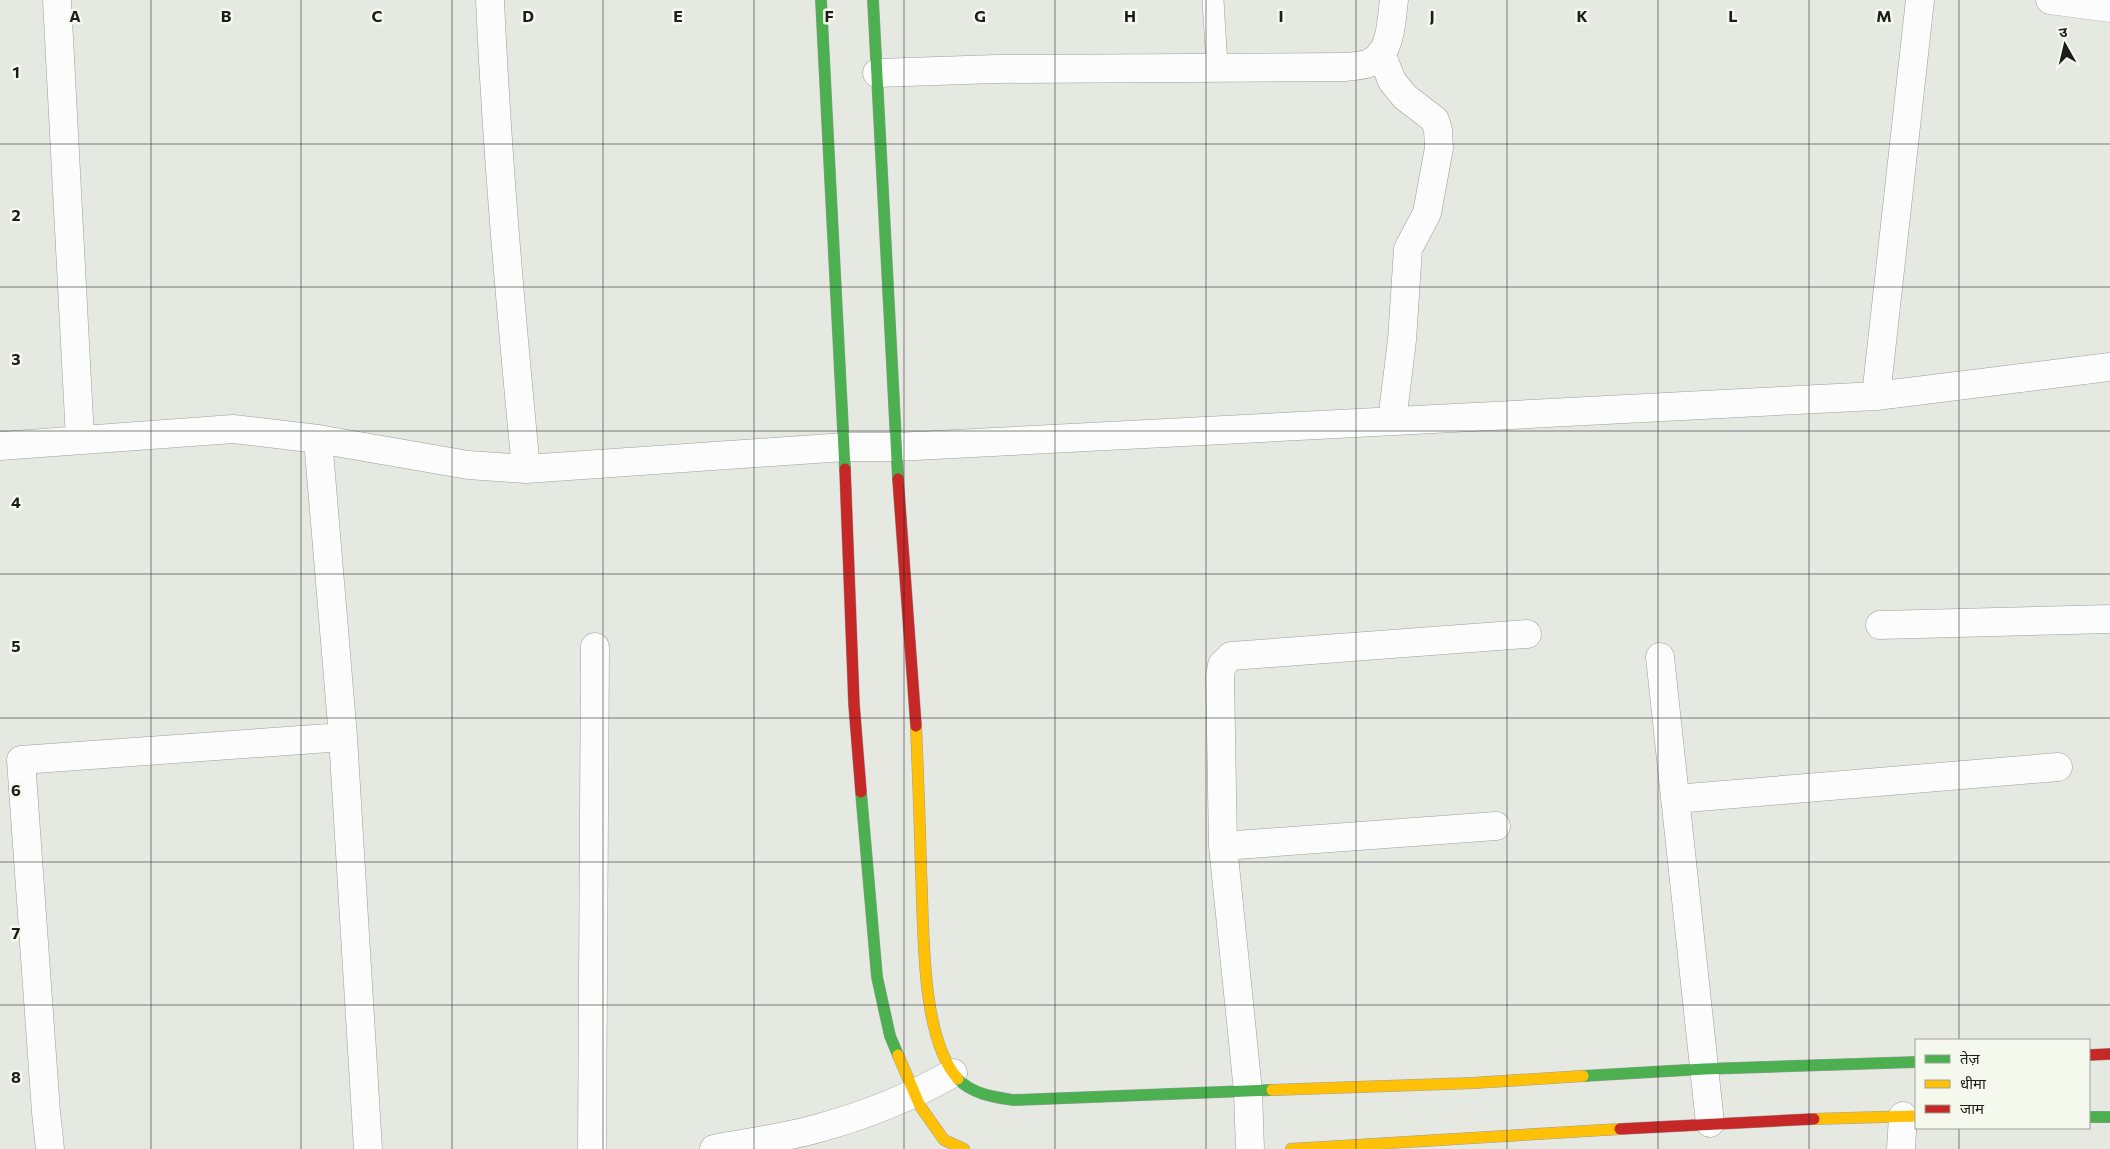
<svg xmlns="http://www.w3.org/2000/svg" width="2110" height="1149" viewBox="0 0 2110 1149" font-family="Commissioner,'Noto Sans Devanagari',sans-serif">
<style>
.lines{fill:none;stroke-linecap:round;stroke-linejoin:round}
.lane-casing{stroke:#9d9e9a;stroke-width:22}
.street-casing{stroke:#9d9e9a;stroke-width:29}
.fast-casing{stroke:#9d9e9a;stroke-width:12}
.slow-casing{stroke:#9d9e9a;stroke-width:12}
.jam-casing{stroke:#9d9e9a;stroke-width:12}
.lane{stroke:#fbfcfb;stroke-width:21}
.street{stroke:#fbfcfb;stroke-width:28}
.fast{stroke:#4caf50;stroke-width:11}
.slow{stroke:#ffc107;stroke-width:11}
.jam{stroke:#c62828;stroke-width:11}
.grid{fill:none;stroke:#1d1e1a;stroke-width:1;stroke-opacity:0.55}
.grid-label{font-size:16px;text-anchor:middle;font-weight:bold;fill:#1d1e1a;stroke:#f4f8ed;stroke-width:5;stroke-linejoin:round;paint-order:stroke}
</style>
<rect width="100%" height="100%" fill="#e6e8e2"/>
<g class="lines">
<g class="lane-casing">
<path id="lane" d="M1213 0 1217 66"/>
</g>
<g class="street-casing">
<path id="street" d="M57 0 80 439
M490 0C497 157 511 313 526 469
M2050 0 2110 8
M1381 53 1392 81 1405 97 1435 120 1438 130 1439 148 1427 213 1408 249 1402 340 1392 421
M877 73 996 69 1346 67C1353 66 1362 66 1369 63 1392 54 1391 21 1394 0
M1876 396 1920 0
M0 446 233 429 318 439
M1880 625 2110 619
M1660 657 1710 1123
M1675 799 2058 767
M1223 846 1496 826
M50 1149 46 1112 21 760 343 737
M368 1149 343 737 318 439 468 465 526 469 845 447H896L1876 396 2110 367
M592 1149 595 647
M714 1149C749 1142 785 1138 819 1128 867 1115 911 1097 953 1073
M1250 1149 1248 1091 1223 846 1220 676 1222 665 1231 656 1527 634
M1901 1149 1903 1116"/>
</g>
<g class="fast-casing">
<path id="fast" d="M821 0 845 469
M873 0 898 479
M861 792 877 977 890 1036 898 1055
M1583 1076 1704 1069 1916 1062
M958 1079C972 1094 994 1097 1013 1100L1272 1090
M2089 1117H2110"/>
</g>
<g class="slow-casing">
<path id="slow" d="M916 726C918 775 920 823 921 871 924 926 920 1037 958 1079
M898 1055 920 1106 944 1140 964 1149
M1272 1090 1473 1083 1583 1076
M1814 1119 1916 1116
M1291 1149 1620 1129"/>
</g>
<g class="jam-casing">
<path id="jam" d="M845 469 854 704 861 792
M898 479 916 726
M2089 1055 2110 1054
M1620 1129 1814 1119"/>
</g>
<use href="#lane" class="lane"/>
<use href="#street" class="street"/>
<use href="#fast" class="fast"/>
<use href="#slow" class="slow"/>
<use href="#jam" class="jam"/>
</g>
<path class="grid" d="M151 0V1149M301 0V1149M452 0V1149M603 0V1149M754 0V1149M904 0V1149M1055 0V1149M1206 0V1149M1356 0V1149M1507 0V1149M1658 0V1149M1809 0V1149M1959 0V1040M0 144H2110M0 287H2110M0 431H2110M0 574H2110M0 718H2110M0 862H2110M0 1005H2110M1959 1128V1149"/>
<g class="grid-label">
<text x="75" y="22">A</text>
<text x="226" y="22">B</text>
<text x="377" y="22">C</text>
<text x="528" y="22">D</text>
<text x="678" y="22">E</text>
<text x="829" y="22">F</text>
<text x="980" y="22">G</text>
<text x="1130" y="22">H</text>
<text x="1281" y="22">I</text>
<text x="1432" y="22">J</text>
<text x="1582" y="22">K</text>
<text x="1733" y="22">L</text>
<text x="1884" y="22">M</text>
<text x="16" y="78">1</text>
<text x="16" y="221">2</text>
<text x="16" y="365">3</text>
<text x="16" y="508">4</text>
<text x="16" y="652">5</text>
<text x="16" y="796">6</text>
<text x="16" y="939">7</text>
<text x="16" y="1083">8</text>
</g>
<rect x="1915" y="1039" width="175" height="90" fill="#f4f8ed" stroke="#9ea199"/>
<rect x="1925" y="1055" width="25" height="8" fill="#4caf50" stroke="#9ea199"/>
<text x="1960" y="1064" font-size="15" fill="#1d1e1a">तेज़</text>
<rect x="1925" y="1080" width="25" height="8" fill="#ffc107" stroke="#9ea199"/>
<text x="1960" y="1089" font-size="15" fill="#1d1e1a">धीमा</text>
<rect x="1925" y="1105" width="25" height="8" fill="#c62828" stroke="#9ea199"/>
<text x="1960" y="1114" font-size="15" fill="#1d1e1a">जाम</text>
<g transform="translate(2065 45) rotate(352)" stroke="#f4f8ed" stroke-width="4" paint-order="stroke">
<path d="M0-4L9 19L0 12L-9 19Z" fill="#1d1e1a"/>
<text y="-8" font-size="14" font-weight="bold" text-anchor="middle" fill="#1d1e1a">उ</text>
</g>
</svg>
